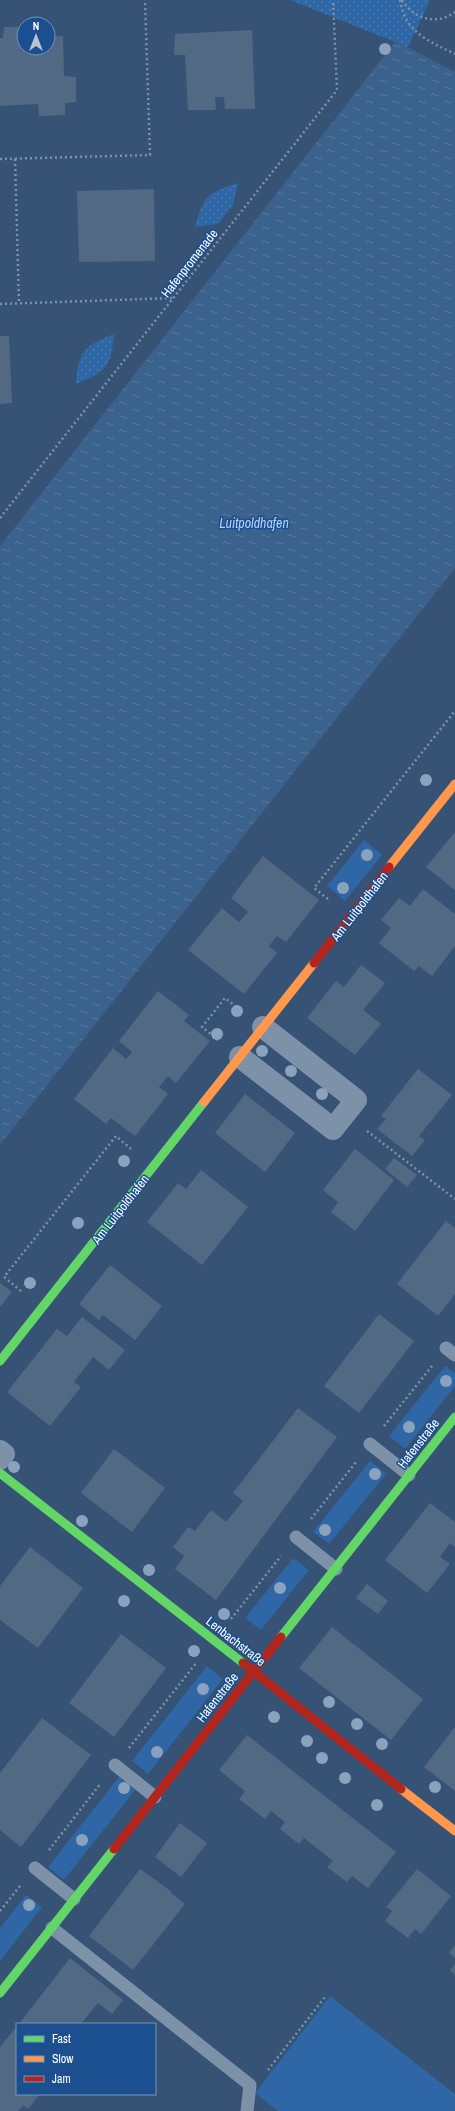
<svg xmlns="http://www.w3.org/2000/svg" width="455" height="2111" viewBox="0 0 455 2111" font-family="'Archivo Narrow',sans-serif">
<style>
.green{fill:#2f66a5}
.park{fill:url(#park-dots)}
.water{fill:url(#water-ripples)}
.building{fill:#526984}
.lines{fill:none;stroke-linecap:round;stroke-linejoin:round}
.path{stroke:#7d92a8;stroke-width:2.5;stroke-dasharray:2 3;stroke-linecap:butt}
.lane{stroke:#7d92a8;stroke-width:13}
.street{stroke:#7d92a8;stroke-width:22}
.fast{stroke:#63d668;stroke-width:9}
.slow{stroke:#ff974d;stroke-width:9}
.jam{stroke:#b3261e;stroke-width:9}
.tree{fill:#8aa2be}
.labels{text-anchor:middle;stroke-width:3;stroke-linejoin:round;paint-order:stroke}
.street-label{font-size:13px;fill:#fff;stroke:#1b4f8f}
.water-label{font-size:14px;font-style:italic;fill:#b5d3f5;stroke:#1b4f8f}
</style>
<defs>
<pattern id="park-dots" width="8" height="8" patternUnits="userSpaceOnUse"><rect width="8" height="8" fill="#2f66a5"/><path d="M2 2h.1M6 6h.1" fill="none" stroke="#4e7db2" stroke-width="1.8" stroke-linecap="round"/></pattern>
<pattern id="water-ripples" width="26" height="14" patternUnits="userSpaceOnUse"><rect width="26" height="14" fill="#3b618d"/><path d="M2 4q2-2 4 0t4 0M15 11q2-2 4 0t4 0" fill="none" stroke="#58799e"/></pattern>
</defs>
<rect width="100%" height="100%" fill="#365274"/>
<path class="green" d="M364 840 382 855 345 901 327 886Z
M445 1366 455 1373V1386L405 1449 389 1436Z
M370 1461 386 1474 329 1544 313 1532Z
M293 1558 309 1570 261 1630 245 1618Z
M207 1666 223 1679 148 1774 132 1761Z
M119 1777 135 1790 64 1880 48 1867Z
M26 1895 42 1907 0 1961V1928Z
M330 1996 455 2094V2111H278L255 2093Z"/>
<path class="park" d="M290 0H430L408 47Z
M238 183 233 205 218 224 195 227C204 195 207 193 238 183Z
M114 334C111 367 107 371 76 384 79 350 83 347 114 334Z"/>
<path class="water" d="M396 41 453 71 455 70V568L0 1145V546Z"/>
<path class="building" d="M4 27H24V48H48V37L63 36 64 76 76 77V102L65 103V115L39 116 38 104 0 106V38H3Z
M252 30 255 109H225L224 97H215L216 110H188L185 55H174L175 34Z
M154 189 155 261 79 262 77 191Z
M0 336H9L12 403 0 404Z
M455 832V890L426 867Z
M263 856 319 900 286 942 277 936 269 946 277 953 244 994 188 950 222 908 239 922 248 912 231 898Z
M423 889 455 914V946L432 976 419 966 414 971 379 943 391 928 381 920 399 898 410 906Z
M361 965 385 983 363 1010 381 1024 355 1055 307 1018 336 981 344 987Z
M158 991 189 1015 184 1021 210 1041 176 1083 168 1076 159 1087 168 1094 135 1136 111 1118 106 1124 74 1099 113 1048 126 1059 132 1052 119 1041Z
M418 1069 452 1095 419 1136 425 1140 412 1156 377 1129 386 1119 381 1116Z
M245 1094 295 1133 265 1172 215 1133Z
M355 1149 394 1180 355 1231 331 1212 338 1202 323 1190Z
M394 1158 417 1175 407 1187 385 1169Z
M201 1170 248 1207 202 1265 147 1222 178 1183 186 1189Z
M446 1221 455 1228V1294L438 1316 397 1284Z
M110 1265 162 1306 135 1340 103 1315 99 1320 79 1304Z
M0 1283 12 1292 0 1307Z
M379 1314 414 1341 359 1413 324 1386Z
M82 1317 125 1350 109 1370 93 1357 74 1382 81 1387 50 1426 7 1392 57 1329 67 1336Z
M298 1408 337 1437 216 1600 175 1569 184 1556 173 1547 188 1527 195 1531 211 1510 226 1522 243 1501 233 1493Z
M114 1449 165 1488 132 1532 81 1493Z
M430 1503 455 1522V1547L450 1543 440 1557 450 1564 427 1593 385 1560Z
M30 1547 83 1588 38 1648 0 1620V1586Z
M367 1584 388 1601 378 1614 356 1598Z
M332 1627 423 1699 391 1740 299 1668Z
M121 1634 166 1668 114 1737 69 1703Z
M42 1718 91 1755 21 1847 0 1830V1773Z
M455 1727V1791L424 1767Z
M247 1735 396 1852 368 1888 352 1876 347 1882 327 1867 333 1861 304 1838 299 1844 280 1829 285 1822 271 1811 265 1819 239 1799 245 1791 219 1770Z
M180 1823 207 1843 181 1877 155 1857Z
M140 1869 171 1891 170 1892 185 1904 133 1970 89 1936Z
M417 1869 451 1896 421 1934 415 1929 408 1938 385 1921 392 1911 386 1907Z
M455 1945V1958L449 1953Z
M70 1958 123 2000 112 2014 98 2003 81 2024H19Z
M455 1964V1975L450 1970Z
M17 2026V2094L39 2095 28 2109 23 2105 18 2111H0V2047Z"/>
<g class="lines">
<path class="path" d="M400 0C405 33 429 41 455 54
M402 0C414 19 436 26 455 12
M0 159 150 155 145 0
M15 159 19 303
M0 304 173 298
M0 518 337 90 333 0
M328 899 314 888 455 711
M218 1040 202 1027 225 998 242 1011
M367 1131 455 1199
M21 1291 4 1277 116 1136 131 1149
M384 1426 432 1366
M311 1519 356 1462
M231 1619 281 1556
M129 1748 197 1662
M49 1850 101 1783
M0 1911 20 1886
M268 2070 325 1997"/>
<path class="lane" d="M446 1348 455 1355
M370 1444 409 1475
M296 1537 336 1569
M115 1765 155 1797
M35 1868 74 1899
M52 1928 250 2085 247 2111"/>
<path class="street" d="M240 1057 333 1129 356 1100 263 1027
M0 1451 4 1454 0 1459"/>
<path class="fast" d="M0 1361 204 1102
M0 1473 243 1663
M281 1637 455 1417
M0 1993 114 1849"/>
<path class="slow" d="M389 867 455 784
M204 1102 314 963
M401 1789 455 1831"/>
<path class="jam" d="M314 963 389 867
M243 1663 401 1789
M114 1849 281 1637"/>
</g>
<g class="tree">
<circle cx="385" cy="49" r="6"/>
<circle cx="426" cy="780" r="6"/>
<circle cx="367" cy="855" r="6"/>
<circle cx="343" cy="888" r="6"/>
<circle cx="237" cy="1011" r="6"/>
<circle cx="217" cy="1034" r="6"/>
<circle cx="262" cy="1051" r="6"/>
<circle cx="291" cy="1071" r="6"/>
<circle cx="322" cy="1094" r="6"/>
<circle cx="124" cy="1161" r="6"/>
<circle cx="78" cy="1223" r="6"/>
<circle cx="30" cy="1283" r="6"/>
<circle cx="446" cy="1381" r="6"/>
<circle cx="409" cy="1427" r="6"/>
<circle cx="14" cy="1467" r="6"/>
<circle cx="375" cy="1474" r="6"/>
<circle cx="82" cy="1521" r="6"/>
<circle cx="325" cy="1530" r="6"/>
<circle cx="149" cy="1570" r="6"/>
<circle cx="280" cy="1588" r="6"/>
<circle cx="124" cy="1601" r="6"/>
<circle cx="224" cy="1614" r="6"/>
<circle cx="194" cy="1651" r="6"/>
<circle cx="203" cy="1689" r="6"/>
<circle cx="329" cy="1702" r="6"/>
<circle cx="274" cy="1717" r="6"/>
<circle cx="357" cy="1724" r="6"/>
<circle cx="307" cy="1741" r="6"/>
<circle cx="382" cy="1744" r="6"/>
<circle cx="157" cy="1752" r="6"/>
<circle cx="322" cy="1758" r="6"/>
<circle cx="345" cy="1778" r="6"/>
<circle cx="435" cy="1787" r="6"/>
<circle cx="124" cy="1788" r="6"/>
<circle cx="377" cy="1805" r="6"/>
<circle cx="82" cy="1840" r="6"/>
<circle cx="29" cy="1905" r="6"/>
</g>
<g class="labels">
<g class="street-label">
<text transform="translate(189 263) rotate(-52)" y="5">Hafenpromenade</text>
<text transform="translate(359 906) rotate(-52)" y="5">Am Luitpoldhafen</text>
<text transform="translate(120 1209) rotate(-52)" y="5">Am Luitpoldhafen</text>
<text transform="translate(418 1443) rotate(-52)" y="5">Hafenstraße</text>
<text transform="translate(236 1641) rotate(38)" y="5">Lenbachstraße</text>
<text transform="translate(217 1697) rotate(-52)" y="5">Hafenstraße</text>
</g>
<g class="water-label">
<text x="254" y="528">Luitpoldhafen</text>
</g>
</g>
<rect x="16" y="2023" width="140" height="72" fill="#1b4f8f" stroke="#7695bc"/>
<rect x="24" y="2036" width="20" height="6" fill="#63d668" stroke="#7695bc"/>
<text x="52" y="2043" font-size="12" fill="#ffffff">Fast</text>
<rect x="24" y="2056" width="20" height="6" fill="#ff974d" stroke="#7695bc"/>
<text x="52" y="2063" font-size="12" fill="#ffffff">Slow</text>
<rect x="24" y="2076" width="20" height="6" fill="#b3261e" stroke="#7695bc"/>
<text x="52" y="2083" font-size="12" fill="#ffffff">Jam</text>
<g transform="translate(36 36)"><circle r="19" fill="#1b4f8f" stroke="#7695bc"/>
<path d="M0-3L7 15L0 10L-7 15Z" fill="#b9c2ce"/>
<text y="-6" font-size="11" font-weight="bold" text-anchor="middle" fill="#ffffff">N</text>
</g>
</svg>
